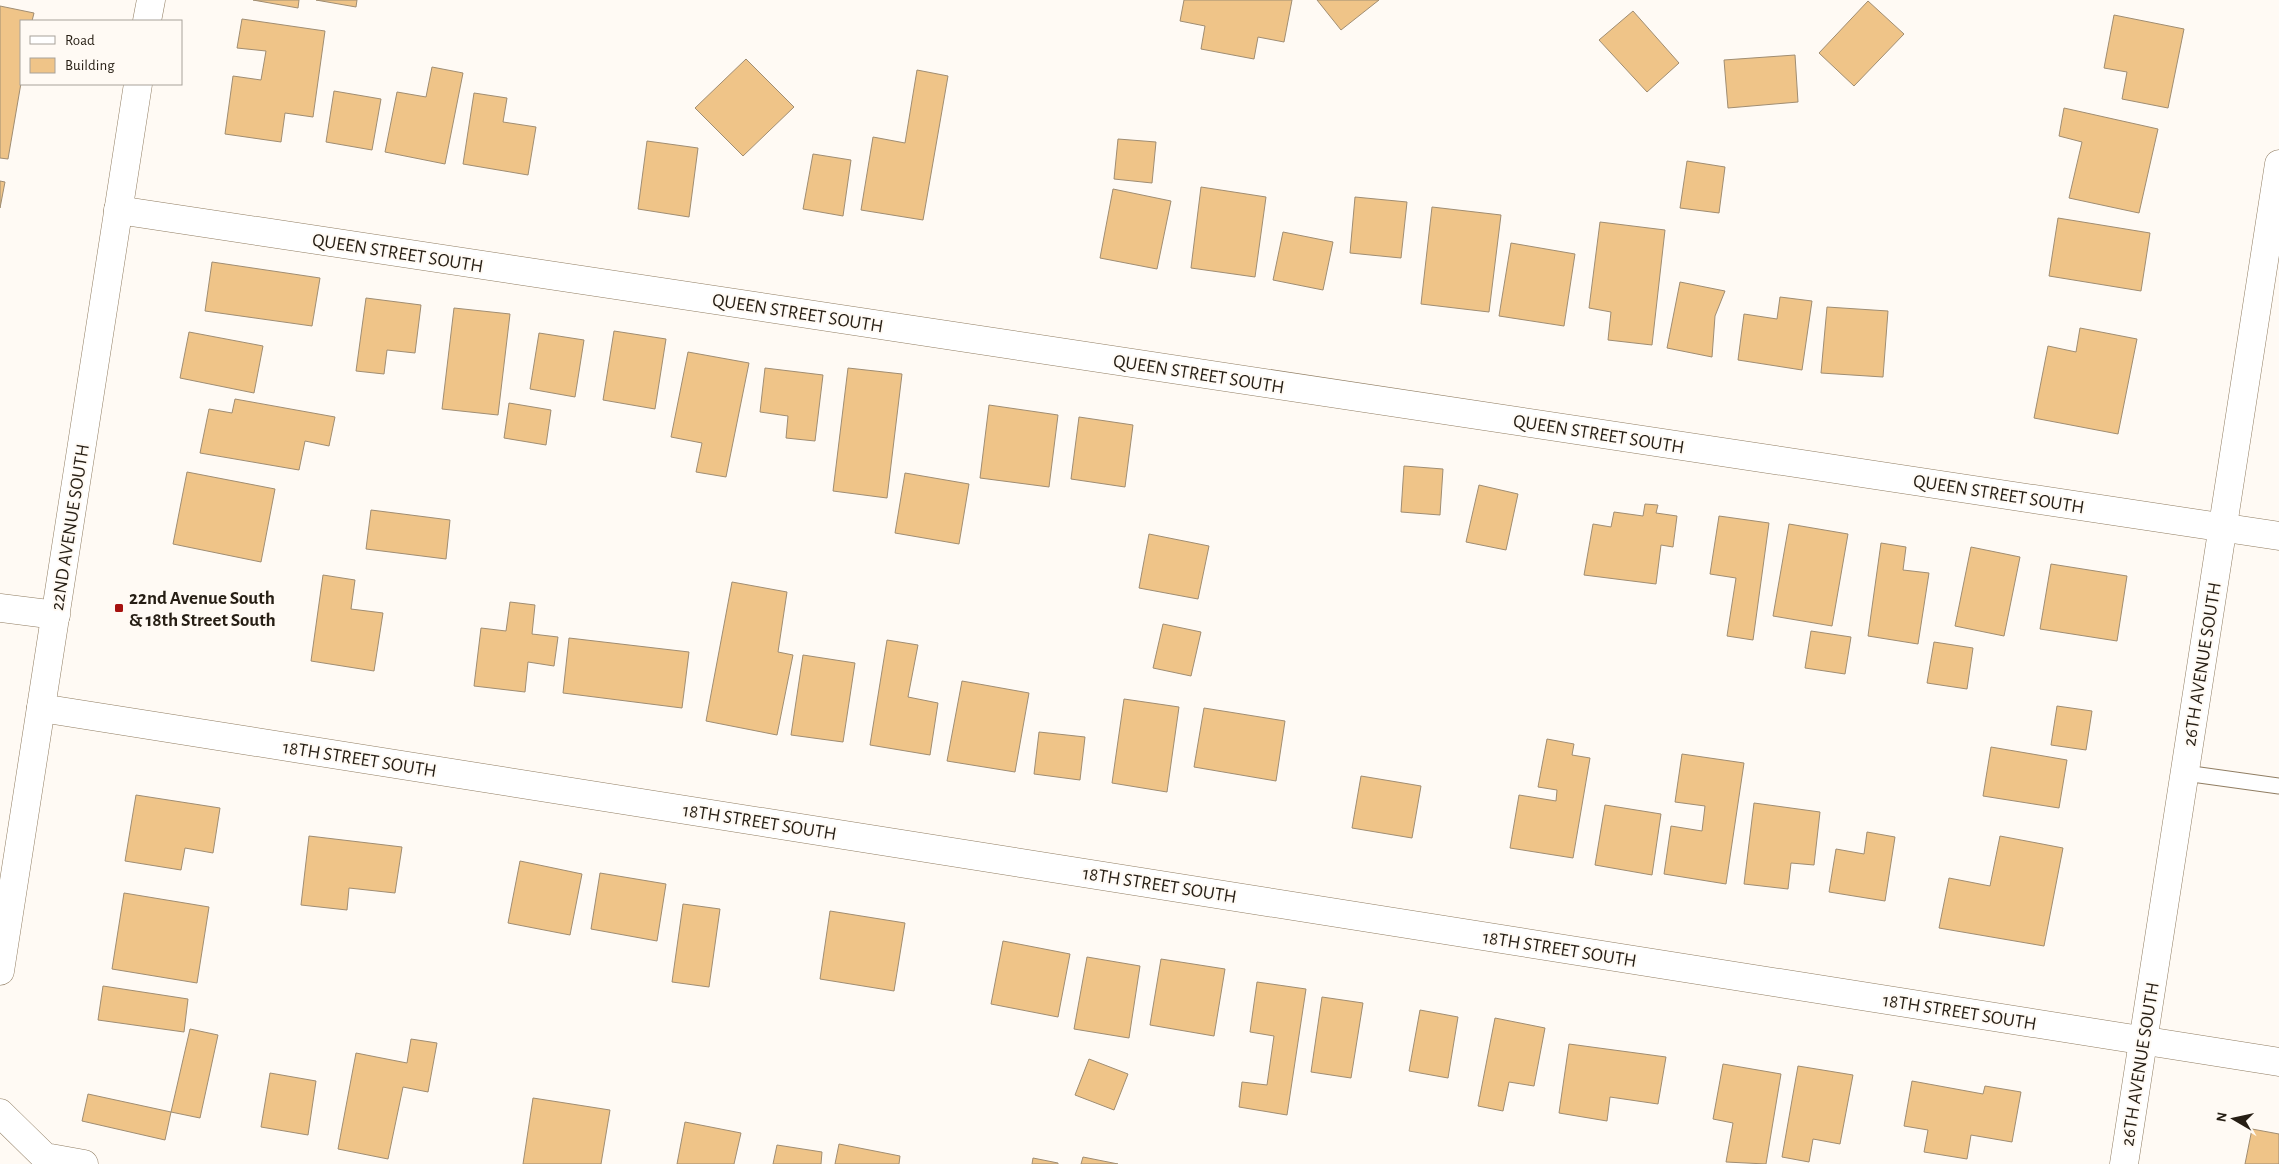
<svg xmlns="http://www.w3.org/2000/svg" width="2279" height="1164" viewBox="0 0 2279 1164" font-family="'Alegreya Sans',sans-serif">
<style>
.building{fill:#efc488;stroke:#a08d72}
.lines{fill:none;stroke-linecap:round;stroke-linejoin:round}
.service-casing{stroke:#907d62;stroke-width:17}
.minor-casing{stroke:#907d62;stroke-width:29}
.tertiary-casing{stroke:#907d62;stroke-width:29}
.secondary-casing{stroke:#907d62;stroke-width:29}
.service{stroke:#fff;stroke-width:15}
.minor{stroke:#fff;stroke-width:28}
.tertiary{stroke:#fff;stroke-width:28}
.secondary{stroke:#fff;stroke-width:28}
.poi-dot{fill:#a6110f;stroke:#fffaf4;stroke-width:2}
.labels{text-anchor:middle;stroke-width:4;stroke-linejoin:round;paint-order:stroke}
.street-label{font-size:19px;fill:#261e14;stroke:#fffaf4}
.poi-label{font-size:19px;font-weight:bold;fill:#261e14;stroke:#fffaf4;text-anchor:start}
</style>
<rect width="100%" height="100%" fill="#fffaf4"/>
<path class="building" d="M253 0H299L298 8Z
M316 0H357L356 7Z
M1184 0H1292L1284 42 1258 37 1254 59 1201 49 1205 26 1180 21Z
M1317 0H1379L1341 30Z
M1868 1 1904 34 1854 86 1819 53Z
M0 6 34 13 32 21H21V83L8 159 0 158Z
M1633 11 1679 63 1647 92 1599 40Z
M2114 15 2184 29 2168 108 2122 99 2127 72 2104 68Z
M242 19 325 31 313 117 285 113 281 142 225 134 233 76 261 80 266 51 237 48Z
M1795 55 1798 102 1728 108 1724 60Z
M746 59 794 107 743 156 695 108Z
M432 67 463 73 445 164 385 152 397 92 426 97Z
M917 70 948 76 923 220 861 210 873 137 905 143Z
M334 91 381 99 372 150 326 142Z
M474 93 507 98 503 122 536 127 528 175 463 164Z
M2064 108 2158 129 2139 213 2069 198 2082 142 2059 136Z
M1118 139 1156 142 1152 183 1114 179Z
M647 141 698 148 689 217 638 209Z
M813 154 851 160 843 216 803 209Z
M1687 161 1725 167 1719 213 1680 208Z
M0 181 5 182 0 208Z
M1201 187 1266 197 1255 277 1191 268Z
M1113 189 1171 201 1157 269 1100 258Z
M1355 197 1407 202 1401 258 1350 253Z
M1432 207 1501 215 1489 312 1421 304Z
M2058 218 2150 233 2141 291 2049 276Z
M1600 222 1665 230 1652 345 1608 340 1611 312 1589 308Z
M1283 232 1333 242 1323 290 1273 280Z
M1511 243 1575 254 1564 326 1499 316Z
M212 262 320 278 312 326 205 311Z
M1680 282 1725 291 1715 316 1712 357 1667 348Z
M1780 297 1812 301 1802 370 1738 360 1744 314 1777 319Z
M366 298 421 305 415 353 387 350 384 374 356 371Z
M1827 307 1888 311 1883 377 1821 373Z
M454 308 510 314 498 415 442 409Z
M2080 328 2137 339 2118 434 2034 418 2048 346 2076 352Z
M614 331 666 339 655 409 603 400Z
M189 332 263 346 254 393 180 378Z
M539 333 584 340 575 397 530 389Z
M688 352 749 363 726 477 696 472 702 443 671 437Z
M765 368 823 375 815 441 786 438 788 416 760 412Z
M848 368 902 374 887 498 833 491Z
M235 399 335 417 329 446 305 441 299 470 200 453 209 409 232 413Z
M509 403 551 410 546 445 504 438Z
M989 405 1058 415 1049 487 980 478Z
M1079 417 1133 425 1125 487 1071 479Z
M1404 466 1443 469 1440 515 1401 512Z
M187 472 275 489 261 562 173 544Z
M905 473 969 484 959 544 895 533Z
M1479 485 1518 494 1506 550 1466 542Z
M1645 504 1658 505 1656 513 1677 516 1673 547 1661 545 1656 584 1584 575 1593 524 1611 527 1614 512 1643 516Z
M371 510 450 520 446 559 366 549Z
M1719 516 1769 523 1753 640 1727 636 1736 578 1710 574Z
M1789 524 1848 534 1832 626 1773 616Z
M1149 534 1209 546 1198 599 1139 588Z
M1881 543 1906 547 1903 570 1929 573 1918 644 1868 636Z
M1971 547 2020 557 2004 636 1955 626Z
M2051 564 2127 576 2117 641 2040 629Z
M323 575 355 580 351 609 383 613 374 671 311 661Z
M732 582 787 592 778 652 793 655 777 735 706 721Z
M510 602 535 605 532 634 558 637 554 666 528 662 525 692 474 686 481 628 506 631Z
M1163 624 1201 632 1191 676 1153 668Z
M1811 631 1851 637 1845 674 1805 668Z
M569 638 689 652 682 708 563 693Z
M887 640 918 645 908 697 938 703 930 755 870 745Z
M1934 642 1973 648 1967 689 1927 683Z
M803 655 855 663 843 742 791 735Z
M962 681 1029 693 1015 772 947 761Z
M1124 699 1179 707 1167 792 1112 783Z
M2057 706 2092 711 2086 750 2051 745Z
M1204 708 1285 721 1276 781 1194 767Z
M1039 732 1085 737 1080 780 1034 774Z
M1547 739 1574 744 1572 755 1590 758 1573 858 1510 848 1519 795 1556 801 1557 790 1538 787Z
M1991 747 2067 760 2059 808 1983 796Z
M1682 754 1744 763 1726 884 1664 874 1671 826 1702 831 1705 806 1675 802Z
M1361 776 1421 786 1412 838 1352 828Z
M136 795 220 808 213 853 185 848 181 870 125 861Z
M1754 803 1820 812 1814 865 1791 863 1788 889 1744 884Z
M1605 805 1661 814 1652 875 1595 865Z
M1867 832 1895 837 1885 901 1829 892 1836 849 1864 854Z
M309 836 402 847 395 893 349 888 347 910 301 905Z
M2000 836 2063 848 2044 946 1939 928 1949 878 1990 886Z
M520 861 582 874 570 935 508 923Z
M600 873 666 884 657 941 591 929Z
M124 893 209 907 197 983 112 969Z
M683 904 720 909 709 987 672 982Z
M830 911 905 923 894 991 820 979Z
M1003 941 1070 954 1058 1017 991 1004Z
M1087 957 1140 966 1129 1038 1074 1029Z
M1161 959 1225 969 1214 1036 1150 1025Z
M1257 982 1306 989 1287 1115 1239 1107 1242 1082 1267 1085 1274 1036 1250 1032Z
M103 986 188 999 184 1032 98 1020Z
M1322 997 1363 1003 1351 1078 1311 1072Z
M1420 1010 1458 1017 1448 1078 1409 1071Z
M1495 1018 1545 1028 1534 1086 1509 1082 1503 1111 1478 1106Z
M190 1029 218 1035 200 1118 171 1112Z
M411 1039 437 1043 428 1092 403 1087 388 1159 338 1149 356 1053 407 1063Z
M1569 1044 1666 1057 1658 1104 1610 1097 1607 1121 1559 1113Z
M1089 1059 1128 1074 1114 1110 1075 1095Z
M1723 1064 1781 1074 1766 1164 1726 1162 1733 1123 1713 1119Z
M1798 1066 1853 1075 1840 1144 1813 1139 1809 1162 1782 1157Z
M270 1073 316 1081 308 1135 261 1127Z
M1912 1081 1983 1094 1985 1086 2021 1092 2012 1142 1971 1135 1967 1159 1924 1152 1928 1130 1904 1126Z
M88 1094 171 1112 165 1140 82 1121Z
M533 1098 610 1110 601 1164H523Z
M685 1122 741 1133 734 1164H677Z
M2252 1129 2279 1134V1164H2245Z
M839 1144 900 1156 899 1164H835Z
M777 1145 822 1152 821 1164H773Z
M1083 1157 1118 1164H1081Z
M1033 1158 1058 1163V1164H1032Z"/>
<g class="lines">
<g class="service-casing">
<path id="service" d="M2185 773 2279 786"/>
</g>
<g class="minor-casing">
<path id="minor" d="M118 210 2279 536
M0 608 56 615
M41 708 2279 1062
M0 1113 45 1157 84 1164"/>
</g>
<g class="tertiary-casing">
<path id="tertiary" d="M2124 1164 2279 164"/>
</g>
<g class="secondary-casing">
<path id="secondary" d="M147 21 151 0
M0 971 138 84"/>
</g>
<use href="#service" class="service"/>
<use href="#minor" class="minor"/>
<use href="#tertiary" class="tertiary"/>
<use href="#secondary" class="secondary"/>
</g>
<rect class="poi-dot" x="114" y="603" width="10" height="10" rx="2.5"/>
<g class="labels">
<g class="street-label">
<text transform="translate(398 252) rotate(9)" y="7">QUEEN STREET SOUTH</text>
<text transform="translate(798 312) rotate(9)" y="7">QUEEN STREET SOUTH</text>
<text transform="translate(1199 373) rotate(9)" y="7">QUEEN STREET SOUTH</text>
<text transform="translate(1599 433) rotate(9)" y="7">QUEEN STREET SOUTH</text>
<text transform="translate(1999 493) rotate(9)" y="7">QUEEN STREET SOUTH</text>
<text transform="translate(69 527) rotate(-81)" y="7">22ND AVENUE SOUTH</text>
<text transform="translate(2201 664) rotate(-81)" y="7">26TH AVENUE SOUTH</text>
<text transform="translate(360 758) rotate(9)" y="7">18TH STREET SOUTH</text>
<text transform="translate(760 821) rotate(9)" y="7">18TH STREET SOUTH</text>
<text transform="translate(1160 884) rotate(9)" y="7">18TH STREET SOUTH</text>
<text transform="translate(1560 948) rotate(9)" y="7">18TH STREET SOUTH</text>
<text transform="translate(1960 1011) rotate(9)" y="7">18TH STREET SOUTH</text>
<text transform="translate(2139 1064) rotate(-81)" y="7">26TH AVENUE SOUTH</text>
</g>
<g class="poi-label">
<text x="129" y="604">22nd Avenue South<tspan x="129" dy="22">&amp; 18th Street South</tspan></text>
</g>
</g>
<rect x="20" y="20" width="162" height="65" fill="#fffaf4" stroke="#a8a29a"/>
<rect x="30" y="36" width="25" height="8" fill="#ffffff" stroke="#a8a29a"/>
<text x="65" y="45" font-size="15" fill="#261e14">Road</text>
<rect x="30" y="58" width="25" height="15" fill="#efc488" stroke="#a8a29a"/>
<text x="65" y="70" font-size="15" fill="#261e14">Building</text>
<g transform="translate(2234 1119) rotate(279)" stroke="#fffaf4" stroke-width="4" paint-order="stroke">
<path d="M0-4L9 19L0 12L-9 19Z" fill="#261e14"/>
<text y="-8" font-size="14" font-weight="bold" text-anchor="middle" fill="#261e14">N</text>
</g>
</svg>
